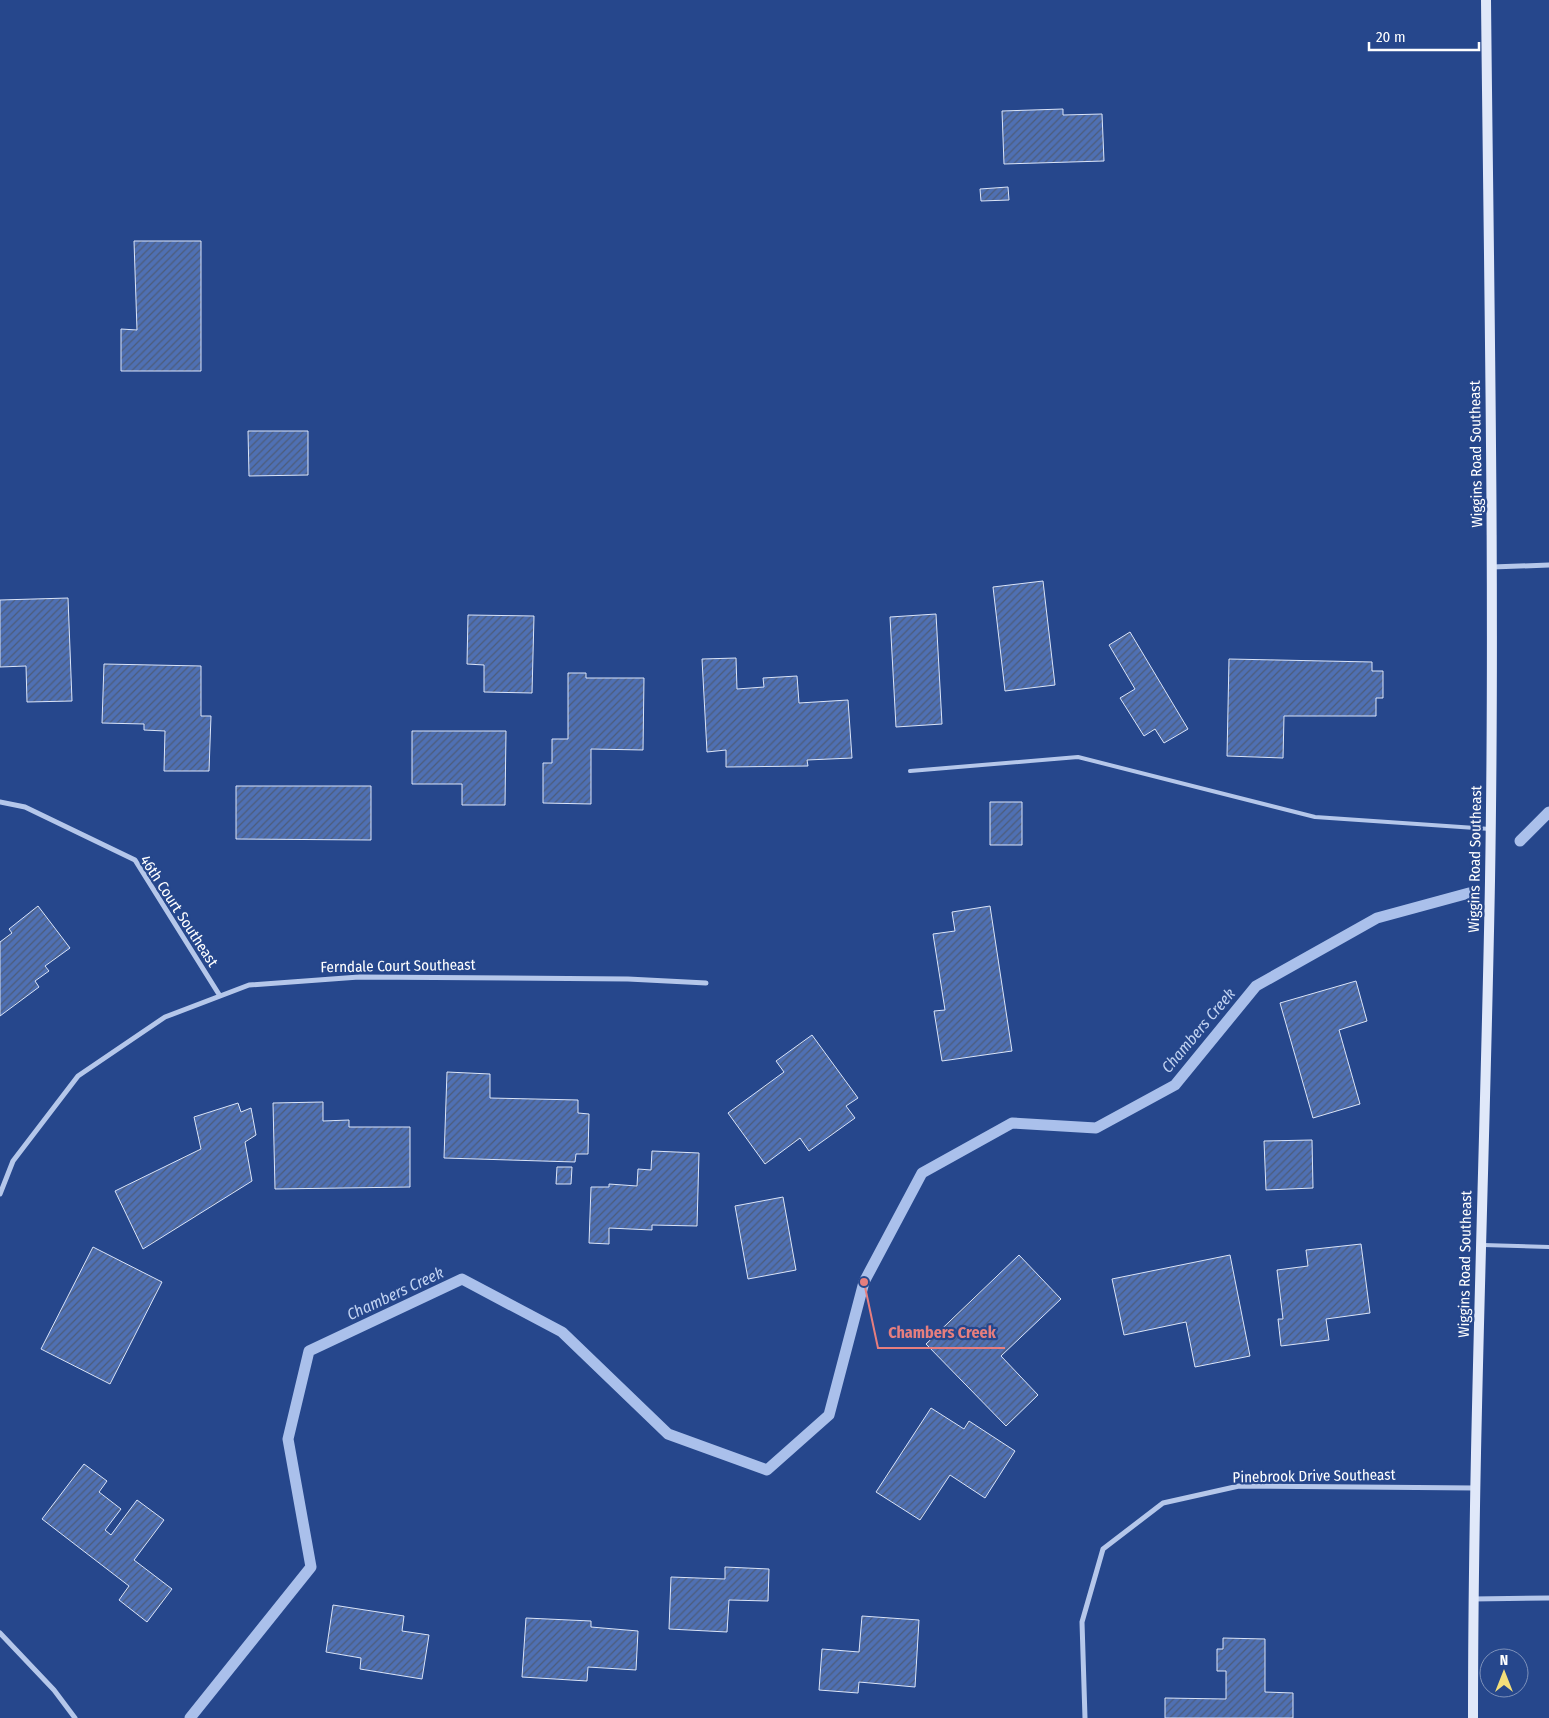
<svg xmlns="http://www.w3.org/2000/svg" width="1549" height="1718" viewBox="0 0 1549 1718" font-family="'Fira Sans Condensed',sans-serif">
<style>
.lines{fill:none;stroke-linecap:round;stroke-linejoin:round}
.stream{stroke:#aac0eb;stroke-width:11}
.building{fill:url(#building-hatch);stroke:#dae4f8}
.lane{stroke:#b5c7ea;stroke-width:4}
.street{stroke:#b5c7ea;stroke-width:5}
.secondary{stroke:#e0e8f9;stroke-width:10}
.labels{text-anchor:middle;stroke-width:4.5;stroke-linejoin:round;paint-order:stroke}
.street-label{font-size:15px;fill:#fff;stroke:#26478c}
.water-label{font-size:16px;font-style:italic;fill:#c1d2f1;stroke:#26478c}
.leader{fill:none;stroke:#e67e7e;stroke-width:2}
.callout-dot{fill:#e67e7e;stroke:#26478c;stroke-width:2}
.callout-label{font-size:16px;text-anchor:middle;font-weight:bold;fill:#e67e7e;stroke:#26478c;stroke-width:4.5;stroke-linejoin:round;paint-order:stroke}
</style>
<defs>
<pattern id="building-hatch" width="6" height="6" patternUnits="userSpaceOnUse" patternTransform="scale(1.25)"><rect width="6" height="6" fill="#4f70b3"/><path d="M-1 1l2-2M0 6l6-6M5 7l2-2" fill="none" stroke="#4d5c7a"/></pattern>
</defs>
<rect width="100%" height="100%" fill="#26478c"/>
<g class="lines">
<path class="stream" d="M1520 841 1549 812
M190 1718 311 1567 288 1439 309 1351 462 1279 562 1332 668 1434 767 1470 829 1415 864 1282 922 1173 1012 1123 1096 1128 1175 1085 1256 986 1377 918 1469 893"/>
</g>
<path class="building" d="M1063 109V115L1102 114 1104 161 1004 164 1002 111Z
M1008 187 1009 200 981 201 980 189Z
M134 241H201V371H121V329L137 330Z
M248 431H308V475L249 476Z
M1043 581 1055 685 1005 691 993 587Z
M68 598 72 701 27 702 26 666 0 667V600Z
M936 614 942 724 896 727 890 617Z
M468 615 534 616 532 693 484 692V665L467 664Z
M1130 632 1188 729 1164 743 1155 729 1144 736 1120 698 1135 689 1109 645Z
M736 658 737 689 764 687 763 678 797 676 799 703 848 700 852 758 807 760 808 766 726 767V750L707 752 702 659Z
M1229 659 1372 662V671H1383V698H1376V716H1284L1283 758 1227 756Z
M104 664 201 666V716H211L209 771H164L165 731 144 730V724L102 723Z
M568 673H586V678H644L643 750 591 749V804L543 803V763H552V739H568Z
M412 731H506L505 805H462V784H412Z
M236 786H371V840L236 839Z
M990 802H1022V845H990Z
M38 906 70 948 45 966 49 971 35 981 39 987 0 1016V942L12 933 9 929Z
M990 906 1012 1051 942 1061 934 1011 945 1010 933 934 955 931 952 912Z
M1356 981 1367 1021 1339 1030 1360 1104 1313 1118 1280 1003Z
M812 1035 858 1098 846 1106 855 1118 809 1151 800 1138 765 1164 728 1113 784 1072 776 1061Z
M447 1072 490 1074V1098L578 1100V1113L589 1114 588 1154H576L575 1162 444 1158Z
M323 1102V1121L349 1120V1127H410V1187L275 1189 273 1103Z
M238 1103 241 1112 251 1108 256 1135 245 1142 252 1181 143 1249 115 1191 201 1149 194 1117Z
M1312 1140 1313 1188 1266 1190 1264 1141Z
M652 1151 699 1153 697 1226 652 1225V1230L609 1228V1244L589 1243 591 1187H609V1184L637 1186 638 1169 651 1170Z
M557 1167H572L571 1184H556Z
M783 1197 796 1270 748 1279 735 1206Z
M1361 1244 1370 1313 1326 1319 1329 1340 1281 1346 1278 1319H1283L1277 1270 1308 1266 1306 1250Z
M93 1247 162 1282 110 1384 41 1349Z
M1019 1255 1061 1299 1001 1356 1038 1395 1006 1426 926 1344Z
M1230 1255 1250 1356 1195 1367 1186 1322 1124 1335 1112 1279Z
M931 1408 964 1429 969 1421 1015 1451 985 1498 950 1475 920 1520 876 1492Z
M84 1464 107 1481 99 1492 121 1509 105 1530 111 1535 137 1500 164 1520 134 1560 172 1589 147 1622 119 1600 129 1586 42 1519Z
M725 1567 769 1569 768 1601 729 1600 727 1632 669 1629 671 1577 725 1579Z
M333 1605 404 1616 402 1631 429 1635 422 1679 360 1669 361 1658 326 1652Z
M862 1616 919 1620 915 1687 859 1682 858 1693 819 1690 822 1649 859 1652Z
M526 1618 591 1621V1627L638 1631 636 1670 588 1667 587 1681 522 1677Z
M1223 1638 1265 1639V1692L1293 1693V1718H1165V1698L1226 1699V1671H1217V1649H1223Z"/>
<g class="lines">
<path class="lane" d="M910 771 1078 757 1315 817 1490 829
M1483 1245 1549 1247"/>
<path class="street" d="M1492 567 1549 565
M0 802 25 807 135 860 220 996
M0 1194 13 1161 78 1076 165 1017 249 985 359 977 628 979 706 983
M1473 1599 1549 1598
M0 1633 54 1690 75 1718
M1085 1718 1082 1622 1103 1549 1163 1503 1239 1486 1475 1488"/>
<path class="secondary" d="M1473 1718C1473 1439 1485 1160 1490 881 1495 587 1489 294 1486 0"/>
</g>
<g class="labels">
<g class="street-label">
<text transform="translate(1476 454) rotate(-91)" y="5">Wiggins Road Southeast</text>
<text transform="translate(1475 859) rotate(-89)" y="5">Wiggins Road Southeast</text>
<text transform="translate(179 911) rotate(57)" y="5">46th Court Southeast</text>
<text transform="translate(398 966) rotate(-1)" y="5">Ferndale Court Southeast</text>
<text transform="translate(1465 1264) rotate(-89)" y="5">Wiggins Road Southeast</text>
<text transform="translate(1314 1476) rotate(-1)" y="5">Pinebrook Drive Southeast</text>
</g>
<g class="water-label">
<text transform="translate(1198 1030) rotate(-50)" y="6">Chambers Creek</text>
<text transform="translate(395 1293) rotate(-25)" y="6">Chambers Creek</text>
</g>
</g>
<path class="leader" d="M864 1282L878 1348H1005"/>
<circle class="callout-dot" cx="864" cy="1282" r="5"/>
<g class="callout-label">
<text x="942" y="1338">Chambers Creek</text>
</g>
<g transform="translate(1504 1673)"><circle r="24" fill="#26478c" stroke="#7d91ba"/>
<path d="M0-4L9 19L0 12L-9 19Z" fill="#f3de7a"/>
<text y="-8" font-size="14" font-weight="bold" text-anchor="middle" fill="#ffffff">N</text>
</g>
<path d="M1369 42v8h110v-8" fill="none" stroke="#ffffff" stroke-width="2.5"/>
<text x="1376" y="42" font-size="15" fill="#ffffff" stroke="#26478c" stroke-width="4" paint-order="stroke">20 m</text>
</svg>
